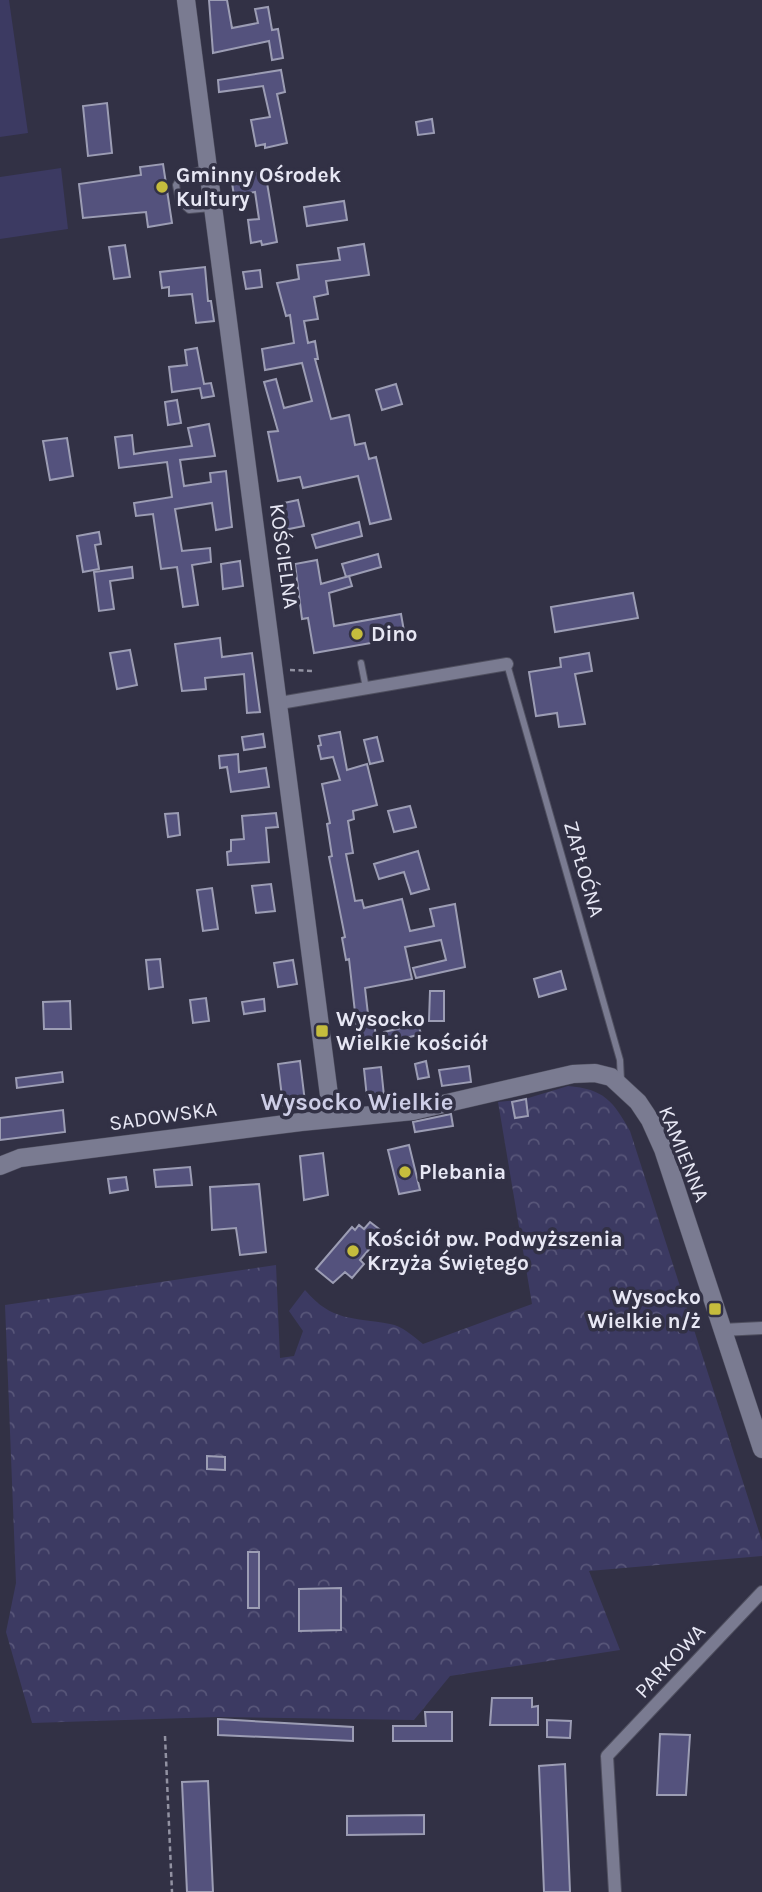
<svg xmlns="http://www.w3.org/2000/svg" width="762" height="1892" viewBox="0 0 762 1892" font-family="Karla,sans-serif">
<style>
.forest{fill:url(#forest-crowns)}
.garden{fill:#3c3a62}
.building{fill:#54527d;stroke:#9c9db4;stroke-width:2}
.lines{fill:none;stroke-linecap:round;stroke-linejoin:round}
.lane-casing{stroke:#4f4f5f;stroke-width:8}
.street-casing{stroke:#4f4f5f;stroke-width:14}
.secondary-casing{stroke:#4f4f5f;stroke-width:19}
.path{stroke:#9292a2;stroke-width:2.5;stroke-dasharray:5 3.5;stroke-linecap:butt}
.lane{stroke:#7a7b91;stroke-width:6}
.street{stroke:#7a7b91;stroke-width:12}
.secondary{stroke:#7a7b91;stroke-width:18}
.poi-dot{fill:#c5bc3d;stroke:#323145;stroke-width:2.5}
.labels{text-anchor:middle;stroke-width:7;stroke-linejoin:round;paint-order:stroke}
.poi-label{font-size:21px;font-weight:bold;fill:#e7e7f4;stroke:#323145;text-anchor:start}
.street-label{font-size:21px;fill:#e7e7f4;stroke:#323145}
.quarter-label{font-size:24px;font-weight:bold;fill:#cdcde6;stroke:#323145}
</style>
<defs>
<pattern id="forest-crowns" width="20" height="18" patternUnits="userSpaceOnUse" patternTransform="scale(1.75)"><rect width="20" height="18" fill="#3c3a62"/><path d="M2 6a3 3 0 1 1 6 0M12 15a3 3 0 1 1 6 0" fill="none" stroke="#585679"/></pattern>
</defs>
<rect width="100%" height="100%" fill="#323145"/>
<path class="forest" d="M568 1086C604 1089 613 1101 630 1131L762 1541V1556L589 1571 620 1650 450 1676 414 1720 218 1717 32 1723 6 1632 16 1583 5 1305 276 1265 280 1358 294 1356 303 1331 289 1311 305 1290C332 1322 353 1317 390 1324 402 1326 413 1336 423 1344L532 1304 498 1102 525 1099Z"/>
<path class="garden" d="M0 0H9L28 133 0 137Z
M61 168 68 229 0 239V177Z"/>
<path class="building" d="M209 0H227L232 28 258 23 255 9 268 7 272 30 278 29 283 58 272 60 269 41 213 53Z
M281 70 285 92 277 94 287 143 265 148V144L256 146 251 120 270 117 263 86 219 92 218 80Z
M107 103 112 153 88 156 83 106Z
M432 119 434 133 418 135 416 122Z
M163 164 172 223 148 227 146 212 83 218 79 184 141 175 140 167Z
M265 171 277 242 262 245 261 241 251 243 248 220 259 219 255 192 234 196 231 176Z
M344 201 347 220 307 226 304 207Z
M364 244 369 275 326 281 328 294 314 297 318 319 304 321 308 343 315 341 318 359H315L331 419 349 415 355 445 365 443 369 459 376 457 391 519 370 524 358 476 303 488 300 477 278 481 268 432 278 431 264 382 276 379 284 408 312 401 302 363 265 370 262 349 294 343 290 315 286 316 277 283 299 279 297 265 340 260 338 248Z
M125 245 130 277 114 279 109 247Z
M205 267 208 301H211L214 321 196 323 192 294 169 296V287L162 288 160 272Z
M260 270 262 287 246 289 243 272Z
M197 348 204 384 211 383 214 396 202 398 200 388 172 392 169 367 187 365 185 350Z
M396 384 402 404 382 410 376 390Z
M177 400 181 423 168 425 165 402Z
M209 424 215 456 180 460 184 486 211 482 210 473 226 471 232 527 216 530 212 503 175 509 182 551 210 548 211 562 192 565 198 605 183 607 177 567 161 569 153 514 136 516 134 503 172 497 167 462 119 468 115 437 132 435 134 454 146 452 192 446 188 428Z
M67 438 73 476 50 480 43 441Z
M298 500 304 526 284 530 279 504Z
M359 522 362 536 316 548 312 535Z
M99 532 101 544 95 545 99 569 83 572 77 536Z
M378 554 381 567 346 577 342 564Z
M317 560 321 584 349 576 352 586 329 593 334 626 401 614 405 637 314 653 308 618 302 619 295 564Z
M240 561 243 586 223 589 221 564Z
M132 567 133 578 110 581 114 609 99 611 94 572Z
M633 593 638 618 555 632 551 607Z
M220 638 222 657 252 653 260 712 247 713 244 674 205 678 206 689 182 691 175 644Z
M130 650 137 685 117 689 110 653Z
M589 653 592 671 575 674 585 724 559 727 557 713 536 716 529 672 561 667 560 658Z
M340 732 347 770 367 764 377 805 353 811 354 819 348 821 353 853 346 854 355 901 362 900 364 908 402 899 410 931 434 926 430 909 455 904 465 967 416 978 413 968 446 960 441 940 405 947 412 979 365 988 369 1023 374 1022 376 1037 358 1039 349 959 346 960 342 938 345 937 329 857 332 856 327 824 330 823 322 784 340 780 333 757 321 759 318 746 321 745 319 736Z
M263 734 265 747 244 750 242 737Z
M377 737 383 761 370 764 364 740Z
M238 754 239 772 266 768 269 787 231 792 227 767 220 768 219 756Z
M410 806 416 827 394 832 388 811Z
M178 813 180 835 168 837 165 814Z
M276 813 278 827 266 828 269 862 228 865 227 852 231 851V840L244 839 242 816Z
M418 851 429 889 411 894 404 872 379 879 374 864Z
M271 884 275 911 256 913 252 886Z
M212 888 218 929 203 931 197 890Z
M160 959 163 987 149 989 146 960Z
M293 960 297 984 278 987 274 963Z
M561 971 566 989 539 997 534 979Z
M430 991H444V1021H429Z
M206 998 209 1021 193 1023 190 1000Z
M264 999 265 1011 244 1014 242 1002Z
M70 1001 71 1029H44L43 1002Z
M418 1024 421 1034 387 1043 384 1032Z
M300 1061 305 1102 283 1105 278 1064Z
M426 1061 429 1077 418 1079 415 1064Z
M469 1066 471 1082 442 1086 439 1070Z
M381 1067 384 1096 367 1098 364 1069Z
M62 1072 63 1082 17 1088 16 1078Z
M526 1099 528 1116 515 1118 512 1102Z
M63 1110 65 1132 0 1140V1118Z
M451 1114 453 1126 415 1132 413 1122Z
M409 1145 420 1190 399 1194 388 1150Z
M323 1153 328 1195 304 1200 300 1156Z
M190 1167 192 1185 156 1187 154 1170Z
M126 1177 128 1190 110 1193 108 1179Z
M259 1184 266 1252 240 1255 236 1228 212 1230 210 1187Z
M370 1222 379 1229 373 1236 377 1240 360 1260 364 1264 352 1278 345 1272 333 1283 316 1269 352 1227 355 1230 359 1225 364 1229Z
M207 1456 225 1457V1470L207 1469Z
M248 1552H259V1608H248Z
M341 1588V1630L299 1631V1589Z
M492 1698H532V1707L538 1706V1725H490Z
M425 1712H452V1741H393V1726H426Z
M218 1719 353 1727V1741L218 1735Z
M547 1720 571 1721 570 1738 547 1737Z
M660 1734 690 1735 686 1795H657Z
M565 1764 570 1892H544L539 1766Z
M208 1781 213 1892H187L182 1782Z
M424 1815V1834L347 1835V1816Z"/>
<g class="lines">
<g class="lane-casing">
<path id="lane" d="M207 168 182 175 176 185 179 201 189 210 211 208
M361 663 366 688
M507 664 620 1060 621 1081"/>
</g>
<g class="street-casing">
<path id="street" d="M280 703 507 664
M722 1330 762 1328
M615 1892 607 1756 762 1592"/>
</g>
<g class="secondary-casing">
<path id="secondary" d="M186 0 332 1118
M0 1166 20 1158 301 1122 413 1111 573 1074 595 1073 611 1077 638 1102 650 1120 663 1149 762 1449"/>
</g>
<path class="path" d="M290 670 314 671
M165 1736 172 1892"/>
<use href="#lane" class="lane"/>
<use href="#street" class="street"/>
<use href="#secondary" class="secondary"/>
</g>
<g class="poi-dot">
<circle cx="162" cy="187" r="7"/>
<circle cx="357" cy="634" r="7"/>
<rect x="315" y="1024" width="14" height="14" rx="3.5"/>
<circle cx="405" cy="1172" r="7"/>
<circle cx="353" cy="1251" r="7"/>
<rect x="708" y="1302" width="14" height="14" rx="3.5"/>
</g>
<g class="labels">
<g class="poi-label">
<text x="176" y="182">Gminny Ośrodek<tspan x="176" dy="24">Kultury</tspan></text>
<text x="371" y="641">Dino</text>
<text x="336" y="1026">Wysocko<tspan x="336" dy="24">Wielkie kościół</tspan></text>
<text x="419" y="1179">Plebania</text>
<text x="367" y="1246">Kościół pw. Podwyższenia<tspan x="367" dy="24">Krzyża Świętego</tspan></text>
<text x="701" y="1304" text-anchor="end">Wysocko<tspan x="701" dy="24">Wielkie n/ż</tspan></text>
</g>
<g class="street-label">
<text transform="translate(284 556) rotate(82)" y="7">KOŚCIELNA</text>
<text transform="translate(584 869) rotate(74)" y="7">ZAPŁOĆNA</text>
<text transform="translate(163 1116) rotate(-8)" y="7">SADOWSKA</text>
<text transform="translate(684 1154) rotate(68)" y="7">KAMIENNA</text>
<text transform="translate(670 1661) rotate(-47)" y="7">PARKOWA</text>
</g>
<g class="quarter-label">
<text x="357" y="1110">Wysocko Wielkie</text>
</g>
</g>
</svg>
